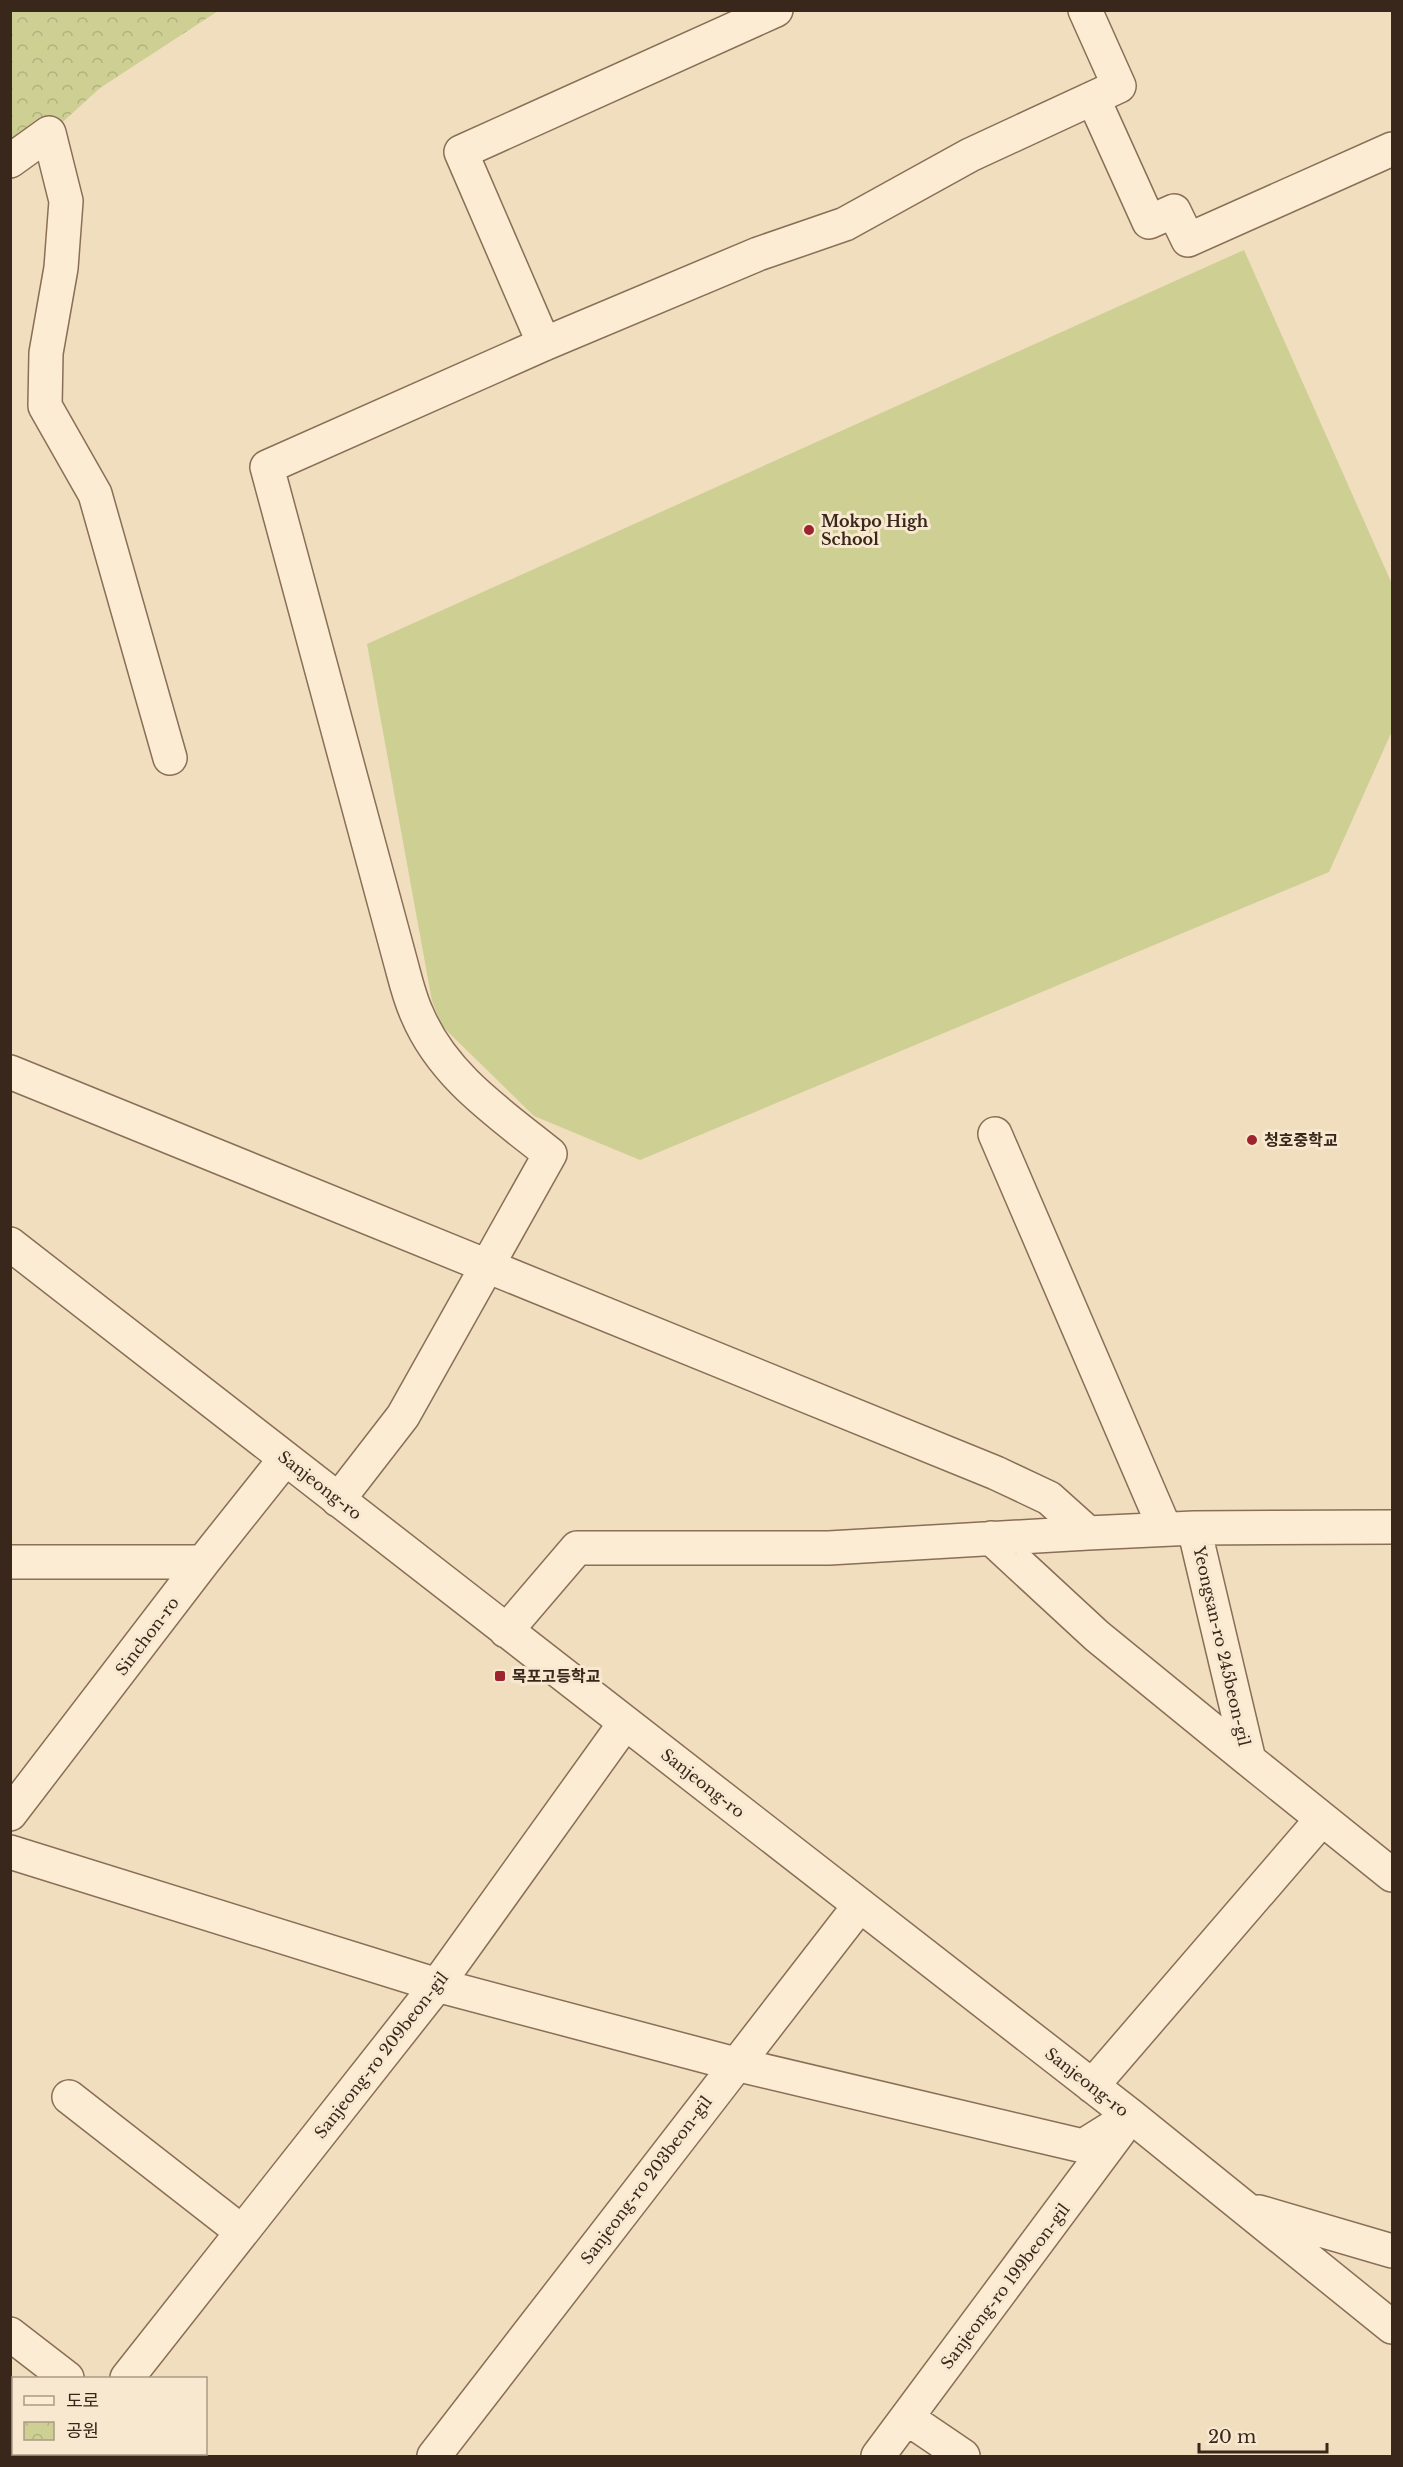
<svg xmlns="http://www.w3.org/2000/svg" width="1403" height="2467" viewBox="0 0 1403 2467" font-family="'Libre Baskerville','Noto Sans KR',serif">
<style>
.grass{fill:#cdcf93}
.park{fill:url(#park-crowns)}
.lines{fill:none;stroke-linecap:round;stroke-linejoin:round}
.minor-casing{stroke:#8a6e56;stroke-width:36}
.minor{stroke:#fbecd3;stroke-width:33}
.poi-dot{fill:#9d232e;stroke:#f7e8cf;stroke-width:2}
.labels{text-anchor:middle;stroke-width:6;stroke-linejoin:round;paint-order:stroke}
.poi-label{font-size:16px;font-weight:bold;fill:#39271c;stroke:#f7e8cf;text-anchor:start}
.street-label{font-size:16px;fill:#39271c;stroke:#f7e8cf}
</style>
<defs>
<pattern id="park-crowns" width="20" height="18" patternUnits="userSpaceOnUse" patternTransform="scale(1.5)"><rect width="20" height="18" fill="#cdcf93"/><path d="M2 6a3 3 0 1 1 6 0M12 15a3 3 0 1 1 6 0" fill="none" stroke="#b1b27e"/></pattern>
</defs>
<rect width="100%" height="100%" fill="#f0debf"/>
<path class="grass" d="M1244 250 1392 584V731L1329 872 640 1160 534 1116 442 1026 432 1001 367 644Z"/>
<path class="park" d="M14 10 218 11 100 88 11 169V13Z"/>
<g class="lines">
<g class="minor-casing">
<path id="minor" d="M1093 98 1149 222 1174 211 1188 240 1392 149
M10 161 49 133 66 201 61 268 46 353 45 406 95 494 170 758
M544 344 461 152 776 10
M10 1072 996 1473 1049 1498 1088 1533 1194 1528 1392 1527
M995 1134 1165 1529
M10 1244 1131 2116 1392 2327
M338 1500 403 1416 550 1154C499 1113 443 1076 417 1014 409 997 405 978 400 960L267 467 544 344 758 254 845 224 970 155 1119 86 1085 10
M1194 1528 1249 1760 1392 1875
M991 1538 1097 1636 1249 1760
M10 1562H203
M506 1631 577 1548H829L1088 1533
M10 1814 203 1562 285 1459
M10 1852 437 1985 735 2064 1083 2146 1131 2116
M1092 2086 1322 1819
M69 2097 242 2232
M1259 2212 1392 2251
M10 2334 67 2378
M127 2378 437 1985 625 1723
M907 2418 963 2456
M166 2454 170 2456
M65 2456 67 2454
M434 2456 860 1905
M878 2456 1119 2132"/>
</g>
<use href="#minor" class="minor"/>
</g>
<g class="poi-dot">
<circle cx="809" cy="530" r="6"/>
<circle cx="1252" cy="1140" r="6"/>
<rect x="494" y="1670" width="12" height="12" rx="3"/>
</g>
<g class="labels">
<g class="poi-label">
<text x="821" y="527">Mokpo High<tspan x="821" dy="18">School</tspan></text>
<text x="1264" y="1146">청호중학교</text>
<text x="512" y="1682">목포고등학교</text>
</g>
<g class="street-label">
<text transform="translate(320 1485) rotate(38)" y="6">Sanjeong-ro</text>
<text transform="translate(147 1636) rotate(-53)" y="6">Sinchon-ro</text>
<text transform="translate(1222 1646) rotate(77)" y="6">Yeongsan-ro 245beon-gil</text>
<text transform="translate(703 1783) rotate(38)" y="6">Sanjeong-ro</text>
<text transform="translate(381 2055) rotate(-52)" y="6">Sanjeong-ro 209beon-gil</text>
<text transform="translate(1087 2082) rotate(38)" y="6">Sanjeong-ro</text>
<text transform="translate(646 2180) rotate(-53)" y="6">Sanjeong-ro 203beon-gil</text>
<text transform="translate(1005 2286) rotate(-53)" y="6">Sanjeong-ro 199beon-gil</text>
</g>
</g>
<rect width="1403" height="2467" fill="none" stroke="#39271c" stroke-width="24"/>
<rect x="12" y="2377" width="195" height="78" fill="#f7e8cf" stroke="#ab9b87" stroke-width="1.5"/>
<rect x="24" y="2396" width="30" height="9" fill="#fbecd3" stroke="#ab9b87" stroke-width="1.5"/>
<text x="66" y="2407" font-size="18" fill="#39271c">도로</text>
<rect x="24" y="2422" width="30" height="18" fill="url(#park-crowns)" stroke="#ab9b87" stroke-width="1.5"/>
<text x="66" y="2437" font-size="18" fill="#39271c">공원</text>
<path d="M1199 2443v9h128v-9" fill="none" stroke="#39271c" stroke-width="3"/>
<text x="1208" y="2443" font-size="18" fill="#39271c" stroke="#f7e8cf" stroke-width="4.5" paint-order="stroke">20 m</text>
</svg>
